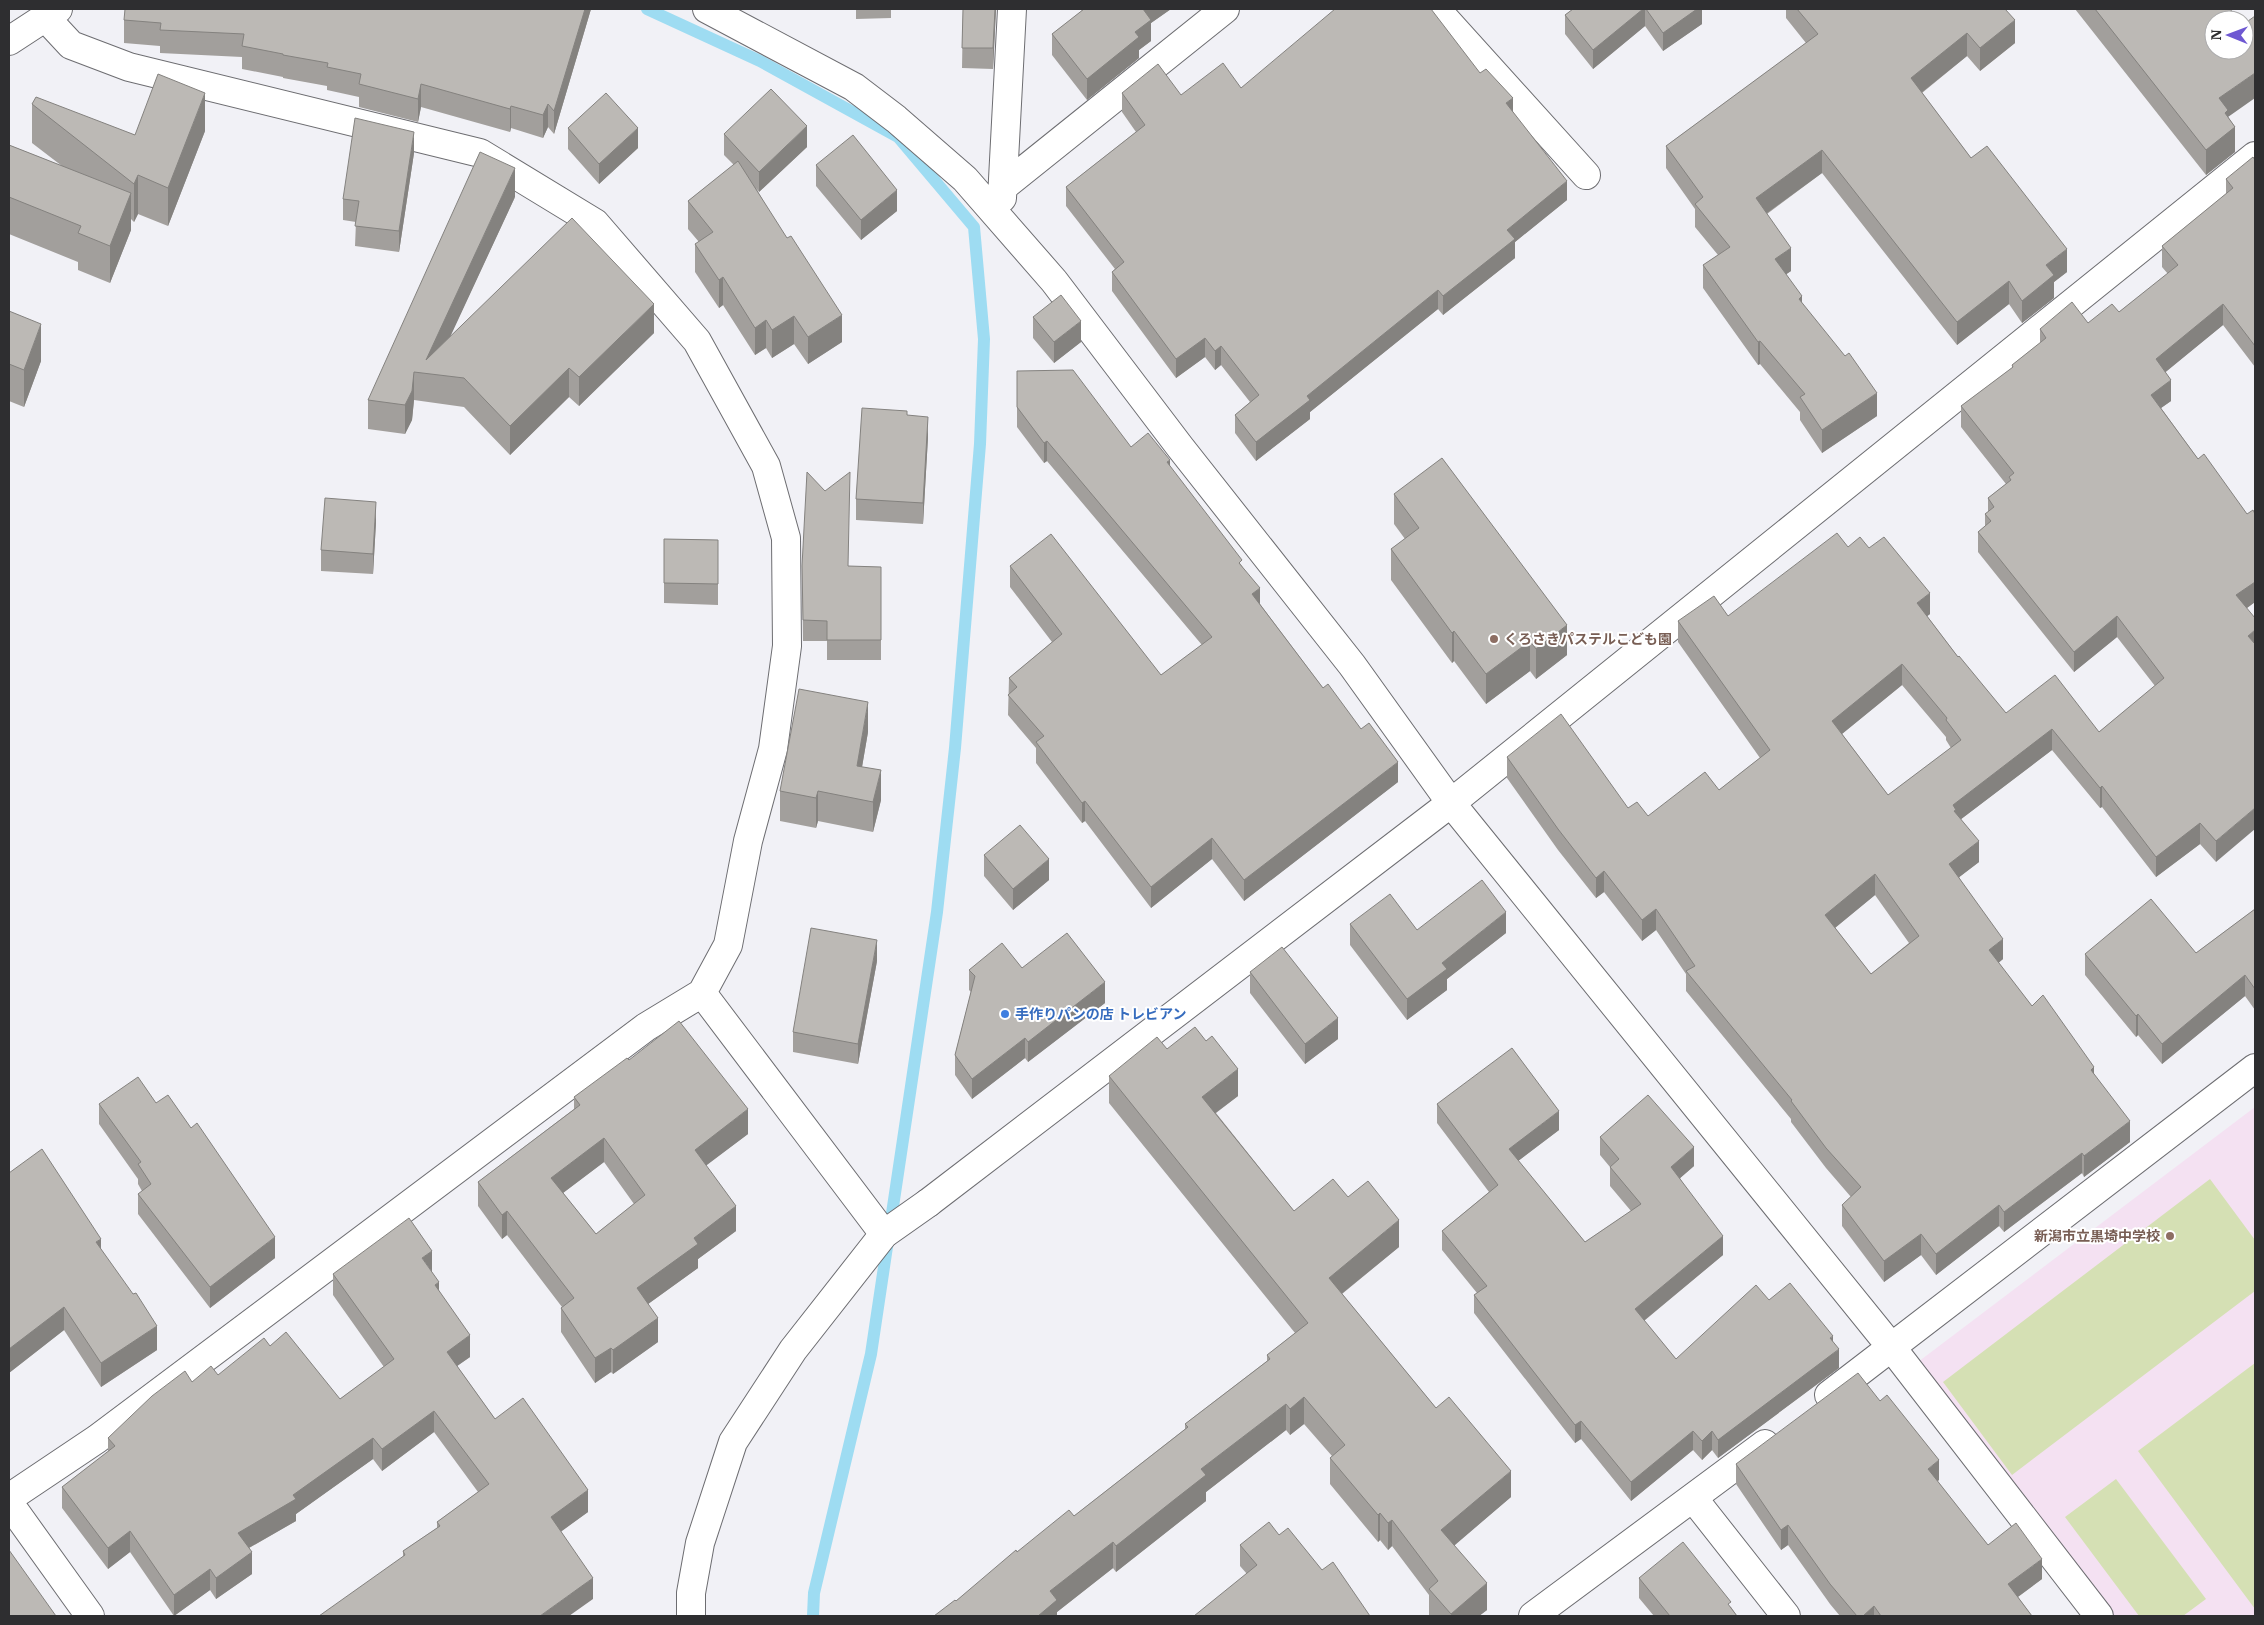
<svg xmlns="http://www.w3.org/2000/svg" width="2264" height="1625" viewBox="0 0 2264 1625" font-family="'IBM Plex Serif','Noto Sans JP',serif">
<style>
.education{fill:#f4e1f2}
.green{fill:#d5e0b4}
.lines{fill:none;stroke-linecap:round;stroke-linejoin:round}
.stream{stroke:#9edcf2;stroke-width:12}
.minor-casing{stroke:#6d6d71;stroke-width:30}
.tertiary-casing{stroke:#6d6d71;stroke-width:30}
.minor{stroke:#fff;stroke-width:28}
.tertiary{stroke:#fff;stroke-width:28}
.wall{fill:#a29f9c;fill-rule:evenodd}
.shaded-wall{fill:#84827f}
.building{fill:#bcb9b5;stroke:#84827f;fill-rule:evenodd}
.education-dot{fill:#8d6e63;stroke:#fff;stroke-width:2}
.shop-dot{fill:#3f7fe0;stroke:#fff;stroke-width:2}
.labels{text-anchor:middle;stroke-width:4;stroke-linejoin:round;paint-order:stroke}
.education-label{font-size:14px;font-weight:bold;fill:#785e54;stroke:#fff;text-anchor:start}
.shop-label{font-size:14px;font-weight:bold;fill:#366cbe;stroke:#fff;text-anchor:start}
</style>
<rect width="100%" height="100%" fill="#f1f1f6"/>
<path class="education" d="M2255 1107V1616H2102L1914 1365Z"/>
<path class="green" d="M2210 1179 2255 1240V1291L2012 1475 1943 1382Z
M2255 1363V1609L2138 1451Z
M2116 1479 2206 1599 2183 1616H2139L2065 1517Z"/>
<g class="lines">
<path class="stream" d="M647 9 760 61 898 137 974 227 984 339 980 444 955 748 937 912 871 1354 814 1593 813 1616"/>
<g class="minor-casing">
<path id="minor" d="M707 9 854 87 896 119 965 179 1054 281 1180 447 1352 665 1451 803 1892 1348 2099 1616
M1436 9 1586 175
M9 41 58 9
M1003 187 1225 9
M1002 198 1012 9
M702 993 884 1234
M928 1203 1451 803 2255 156
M1829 1395 2255 1068
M9 1498 97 1439 646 1027 702 993 728 945 748 841 773 749 787 646 786 538 766 466 697 341 595 223 480 153 129 67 71 45 45 17
M1693 1498 1786 1616
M9 1503 90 1616
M1533 1616 1765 1444"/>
</g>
<g class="tertiary-casing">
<path id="tertiary" d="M691 1616V1593L700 1543 733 1442 793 1350 884 1234 928 1203"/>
</g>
<use href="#minor" class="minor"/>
<use href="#tertiary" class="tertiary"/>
</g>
<path class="wall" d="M591 9 554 134 548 127 543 138 511 128 510 132 421 107 418 122 359 107V97L327 90V86L283 78V77L242 69V57L160 53V46L124 43V20Z
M856 9H891V18L856 19Z
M963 9H996L993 69 962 68Z
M1080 9H1171L1151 23V41L1139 50V58L1087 100 1052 55V34L1082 11Z
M1573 9H1702V24L1663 51 1645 26 1593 69 1565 34V15Z
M1786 9H2005L2015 43 1980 71 1967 56 1922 93 1971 158 2067 272 2054 282V298L2022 323 2009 304 1957 345 1822 173 1767 214 1791 271 1786 274 1802 303 1877 416 1822 453 1800 420V412L1760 364 1758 365 1703 288V265L1718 255 1695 227V209L1666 168V146L1806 43 1786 18Z
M2075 9H2230L2228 117 2235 152 2206 175Z
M1480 73 1513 112 1567 200 1515 242V258L1443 315 1438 309 1310 412V419L1256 461 1235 433V415L1250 402 1221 365 1215 370 1205 357 1176 378 1112 291V272L1115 269 1066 206V187L1136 132 1122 112V93L1181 95 1241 88Z
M32 104 135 135 205 131 168 226 138 214 134 222 131 219V230L110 283 78 270V262L9 234V145L62 166 32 143Z
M568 128 638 148 599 184 568 149Z
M724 134 807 147 759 192 756 188 842 342 808 364 794 344 772 358 766 348 755 355 723 305 719 308 695 272V244L699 242 688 229V201L734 165 724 155Z
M414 153 399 252 355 246 356 222 343 220V199Z
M2255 160V367L2223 325 2165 372 2171 401 2161 408 2198 459 2247 514H2255V602L2247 608 2216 862 2200 844 2156 877 2102 807 2100 808 2052 750 1961 819 1979 862 1959 877 2003 959 1998 963 2032 1006 2094 1074 2130 1142 2084 1177 2082 1173 2004 1232 1999 1226 1936 1275 1921 1255 1884 1282 1842 1226V1205L1851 1197 1826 1168 1791 1122V1119L1686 991V974L1656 930 1642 941 1604 892 1596 898 1558 850 1507 778V757L1648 816 1719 790 1760 758 1678 642V621L1728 616 1848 547 1869 548 1930 614 1927 616 1958 657 2006 713 2099 732 2155 686 2117 637 2074 672 1978 552V532L1985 526V514L1988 512V498L2006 484 1961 427V406L2012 368V365L2040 343V329L2088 323 2119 312 2168 274 2162 267V246L2226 194V179ZM1902 685 1946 737V740L1951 748 1888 795 1842 734ZM1875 895 1909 943 1871 974 1835 928Z
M816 165 897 211 861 240 816 186Z
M515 197 450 336 654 333 579 406 569 397 510 455 464 407 414 400 412 420 405 434 368 429V400Z
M9 311 41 361 24 407 9 401Z
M1033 317 1081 342 1054 363 1033 338Z
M1017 371 1131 447 1170 467 1242 566 1260 604 1323 688 1398 782 1244 901 1212 859 1151 908 1085 821 1082 823 1036 763V748L1008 715 1009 678 1052 642 1010 587V566L1161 675 1202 645 1047 461 1044 463 1017 427Z
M907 415 928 437 923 524 856 520V499Z
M1394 494 1567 655 1536 679 1530 671 1486 704 1454 661 1452 663 1391 580V549L1405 539 1394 524Z
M376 522 373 574 321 571V550Z
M664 539 718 540V605L664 603Z
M802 566 881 567V660H827V641H803Z
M868 732 862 767 881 800 873 832 818 821 816 828 780 821V791Z
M984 855 1049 880 1013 910 984 876Z
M2255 909V1010L2245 996 2162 1064 2138 1035 2136 1037 2085 975V954L2196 953Z
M1350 924 1417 930 1506 933 1447 979V990L1407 1020 1350 945Z
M877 961 858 1064 793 1052V1032Z
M1022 968 1105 1003 1028 1062 1025 1058 972 1099 955 1075V1055L971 992 969 990V970Z
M1250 972 1338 1039 1305 1064 1250 993Z
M1167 1049 1238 1096 1216 1113 1294 1211 1348 1197 1399 1247 1342 1294 1436 1408 1511 1497 1454 1545 1487 1610 1479 1616H1429V1595L1392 1546 1388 1550 1380 1540 1378 1542 1330 1484V1458L1332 1456 1304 1424 1290 1435 1286 1430 1206 1492V1501L1116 1572 1113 1568 1057 1612V1616L956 1601 1017 1552 1074 1516 1185 1429V1424L1267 1361V1355L1295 1333 1109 1103V1076Z
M629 1060 748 1134 706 1165 736 1231 698 1259V1268L648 1304 658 1342 613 1374 611 1372 595 1383 561 1332V1308L562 1307 507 1235 502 1239 478 1206V1182L574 1109V1097ZM604 1162 634 1204 596 1234 563 1193Z
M156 1103 275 1258 210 1308 138 1214V1194L142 1191 138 1184V1179L99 1124V1104Z
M1437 1104 1559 1130 1518 1161 1585 1242 1631 1211 1610 1186V1167L1600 1155V1137L1694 1166 1680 1178 1723 1255 1644 1321 1676 1359 1769 1300 1833 1342 1839 1368 1718 1458 1712 1450 1702 1460 1693 1450 1631 1501 1581 1439 1575 1443 1474 1313V1295L1477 1293 1442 1250V1231L1489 1192 1437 1123Z
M9 1173 101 1249 157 1350 101 1387 64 1330 9 1373Z
M432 1272 439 1292 470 1357 457 1366 495 1419 588 1512 561 1531 593 1599 403 1556V1551L437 1528V1522L478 1492 434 1432 382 1471 373 1459 296 1514V1521L249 1548 252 1574 216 1599 210 1590 174 1616 130 1552 108 1569 62 1508V1487L108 1452V1438L192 1382 218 1375 270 1346 340 1399 384 1367 333 1295V1274Z
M1736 1464 1939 1480 1937 1481 1988 1545 2042 1579 2018 1597 2032 1616H1840L1830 1604 1788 1545 1781 1550 1736 1484Z
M1279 1535 1322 1570 1247 1574 1240 1566V1545Z
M1639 1578 1731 1607 1737 1616H1654L1639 1598Z"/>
<path class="shaded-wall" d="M585 9H591L554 134V111Z
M995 9H996L993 69V48Z
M1143 9H1171L1151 23V41L1139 50V58L1087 100V79L1135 32Z
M1643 9H1645V26L1593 69V50Z
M1697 9H1702V24L1663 51V33Z
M2015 20V43L1980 71V48Z
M1967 33V56L1911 101V78Z
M2255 73V98L2228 117 2235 127V152L2206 175V150L2219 98Z
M421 84V107L418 122V99Z
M205 93V131L168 226V188Z
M1513 98V117L1506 103Z
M548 104V127L543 138V115Z
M511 106V128L510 132V109Z
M807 126V147L759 192V172Z
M638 128V148L599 184V164Z
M414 132V153L399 252V231Z
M1822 150V173L1756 221V198Z
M515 168V197L433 374 426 360Z
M138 175V214L134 222V184Z
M1567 181V200L1515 242V258L1443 315V296L1507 230Z
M897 190V211L861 240V220Z
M131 193V230L110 283V246Z
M1791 248V271L1775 282V259Z
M2067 249V272L2054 282V298L2022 323V301L2046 265Z
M723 277V305L719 308V280Z
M2009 281V304L1957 345V322Z
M1438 290V309L1310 412V419L1256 461V442L1307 396Z
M1802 296V319L1799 299Z
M654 304V333L579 406V377Z
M2223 304V325L2156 380V359Z
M842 315V342L808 364V337Z
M794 316V344L772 358V330Z
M766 320V348L755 355V328Z
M1081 321V342L1054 363V342Z
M41 324V361L24 407V370Z
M1205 338V357L1176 378V359Z
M1760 341V364L1758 365V342Z
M1221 346V365L1215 370V351Z
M569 368V397L510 455V426Z
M414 372V400L412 420 405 434V405Z
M2171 380V401L2151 415V395Z
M1877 393V416L1822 453V430Z
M928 417V437L923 524V503Z
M1047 441V461L1044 463V443Z
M1170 460V480L1167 462Z
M376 502V522L373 574V554Z
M2255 582V602L2236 616V595Z
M1260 588V608L1252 594Z
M1930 593V614L1917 624V603Z
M2117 616V637L2074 672V652Z
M1567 625V655L1536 679V649Z
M2255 630V651L2248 636Z
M1454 631V661L1452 663V633Z
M1530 641V671L1486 704V674Z
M1902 664V685L1832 742V721Z
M868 702V732L857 796V766Z
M2052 729V750L1956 823 1953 805Z
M1398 762V782L1244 901V880Z
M881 770V800L873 832V802Z
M2102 786V807L2100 808V788Z
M818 791V821L816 828V798Z
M1085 801V821L1082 823V803Z
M2255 808V829L2216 862V841Z
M2200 823V844L2156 877V857Z
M1212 838V859L1151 908V887Z
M1979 841V862L1949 885V864Z
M1049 859V880L1013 910V889Z
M1604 871V892L1596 898V878Z
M1875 874V895L1825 936V915Z
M1656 909V930L1642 941V920Z
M1506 912V933L1447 979V990L1407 1020V999L1442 963Z
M2003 939V959L1989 971V950Z
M877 940V961L858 1064V1044Z
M2245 975V996L2162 1064V1044Z
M1105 982V1003L1028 1062V1042Z
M2138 1014V1035L2136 1037V1016Z
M1338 1018V1039L1305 1064V1044Z
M1025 1038V1058L972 1099V1079Z
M2094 1067V1088L2091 1070Z
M1238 1069V1096L1202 1123V1097Z
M748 1109V1134L695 1174V1150Z
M1559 1111V1130L1509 1168V1149Z
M2130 1121V1142L2084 1177V1156Z
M604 1138V1162L551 1202V1178Z
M1694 1147V1166L1671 1186V1167Z
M2082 1153V1173L2004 1232V1212Z
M1999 1205V1226L1936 1275V1254Z
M736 1206V1231L698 1259V1268L637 1312V1288L694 1238Z
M507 1211V1235L502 1239V1215Z
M1399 1220V1247L1329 1304V1278Z
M1921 1234V1255L1884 1282V1261Z
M1723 1236V1255L1635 1328V1309Z
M275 1237V1258L210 1308V1287Z
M101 1239V1262L96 1242Z
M432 1251V1272L422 1258Z
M439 1282V1303L435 1285Z
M64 1307V1330L9 1373V1349Z
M658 1318V1342L613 1374V1350Z
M157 1326V1350L101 1387V1363Z
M470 1335V1357L447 1373V1352Z
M1833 1336V1354L1839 1349V1368L1718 1458V1440Z
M611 1348V1372L595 1383V1358Z
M1304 1397V1424L1290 1435V1409Z
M1286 1404V1430L1206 1492V1501L1116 1572V1546L1201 1469Z
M434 1411V1432L382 1471V1449Z
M1581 1421V1439L1575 1443V1425Z
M1693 1431V1450L1631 1501V1482Z
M1712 1431V1450L1702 1460V1441Z
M373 1438V1459L296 1514V1521L238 1554V1533Z
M1939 1460V1480L1928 1489V1469Z
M1511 1471V1497L1441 1557V1530Z
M588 1490V1512L551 1539V1517Z
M1380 1513V1540L1378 1542V1515Z
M1392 1520V1546L1388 1550V1523Z
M1788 1525V1545L1781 1550V1530Z
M130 1531V1552L108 1569V1548Z
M1113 1542V1568L1057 1612V1616H1038L1050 1591Z
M252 1552V1574L216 1599V1578Z
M2042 1559V1579L2008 1604V1584Z
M210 1569V1590L174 1616V1595Z
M593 1578V1599L569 1616H540Z
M1487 1583V1610L1479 1616H1451V1614Z
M1874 1606V1616H1863Z"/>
<path class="building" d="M125 9H585L554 111 548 104 543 115 511 106 510 109 421 84 418 99 359 84 361 74 327 67 328 63 283 55V54L242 46 244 34 160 30 161 23 124 20Z
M963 9H995L993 48H962Z
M1084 9H1143L1151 20 1135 32 1139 37 1087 79 1052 34Z
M1335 9H1431L1480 73 1486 69 1513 98 1506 103 1567 181 1507 230 1515 239 1443 296 1438 290 1307 396 1310 400 1256 442 1235 415 1259 395 1221 346 1215 351 1205 338 1176 359 1112 272 1124 262 1066 187 1145 125 1122 93 1158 64 1181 95 1223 63 1241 88Z
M1573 9H1643L1593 50 1565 15Z
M1646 9H1697L1663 33Z
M1797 9H2005L2015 20 1980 48 1967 33 1911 78 1971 158 1987 146 2067 249 2046 265 2054 275 2022 301 2009 281 1957 322 1822 150 1756 198 1791 248 1775 259 1802 296 1799 299 1845 356 1849 353 1877 393 1822 430 1800 397 1805 394 1760 341 1758 342 1703 265 1730 247 1695 204 1703 197 1666 146 1818 34Z
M2095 9H2230L2239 20H2214V50H2244V24L2255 16V73L2219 98 2228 110 2225 113 2235 127 2206 150Z
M158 74 205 93 168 188 138 175 134 184 32 104 36 97 135 135Z
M771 89 807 126 759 172 724 134Z
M606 93 638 128 599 164 568 128Z
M355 118 414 132 399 231 355 226 359 201 343 199Z
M853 135 897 190 861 220 816 165Z
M9 145 131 193 110 246 78 233 81 226 9 197Z
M480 152 515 168 426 360 572 218 654 304 579 377 569 368 510 426 464 378 414 372 412 391 405 405 368 400Z
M2253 157 2255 160V346L2223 304 2156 359 2171 380 2151 395 2198 459 2204 454 2247 514 2253 510 2255 514V582L2236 595 2255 618V630L2248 636 2255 644V808L2216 841 2200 823 2156 857 2102 786 2100 788 2052 729 1953 805 1956 810 1954 811 1979 841 1949 864 2003 939 1989 950 2032 1006 2043 995 2094 1067 2091 1070 2130 1121 2084 1156 2082 1153 2004 1212 1999 1205 1936 1254 1921 1234 1884 1261 1842 1205 1861 1187 1826 1148 1791 1101 1792 1100 1686 971 1695 966 1656 909 1642 920 1604 871 1596 878 1558 829 1507 757 1561 714 1628 808 1637 802 1648 816 1705 772 1719 790 1770 750 1678 621 1714 596 1728 616 1837 533 1848 547 1860 537 1869 548 1884 537 1930 593 1917 603 1958 657 1959 656 2006 713 2055 675 2099 732 2164 678 2117 616 2074 652 1978 532 1991 521 1985 514 1994 507 1988 498 2011 480 2009 477 2014 473 1961 406 2013 367 2012 365 2046 338 2040 329 2072 302 2088 323 2112 304 2119 312 2178 265 2162 246 2233 188 2226 179ZM1902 664 1947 718 1946 720 1961 740 1888 795 1832 721ZM1875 874 1919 936 1871 974 1825 915Z
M738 161 787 238 791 236 842 315 808 337 794 316 772 330 766 320 755 328 723 277 719 280 695 244 713 232 688 201Z
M1061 295 1081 321 1054 342 1033 317Z
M9 311 41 324 24 370 9 364Z
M1073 370 1131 447 1148 433 1170 460 1167 462 1242 560 1239 563 1260 588 1252 594 1323 688 1328 684 1361 729 1369 723 1398 762 1244 880 1212 838 1151 887 1085 801 1082 803 1036 742 1044 736 1008 695 1017 687 1009 678 1062 634 1010 566 1051 534 1161 675 1212 637 1047 441 1044 443 1017 407V371Z
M862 408 907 411V415L928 417 923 503 856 499Z
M1442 458 1567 625 1536 649 1530 641 1486 674 1454 631 1452 633 1391 549 1419 528 1394 494Z
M807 472 825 491 850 472 848 566 881 567V640H827V621L803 620 802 566Z
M325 498 376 502 373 554 321 550Z
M664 539 718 540V584L664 583Z
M799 689 868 702 857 766 881 770 873 802 818 791 816 798 780 791Z
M1020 825 1049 859 1013 889 984 855Z
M1482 880 1506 912 1442 963 1447 969 1407 999 1350 924 1390 894 1417 930Z
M2151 899 2196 953 2255 909V989L2245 975 2162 1044 2138 1014 2136 1016 2085 954Z
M811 928 877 940 858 1044 793 1032Z
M1067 933 1105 982 1028 1042 1025 1038 972 1079 955 1055 975 976 969 970 1002 943 1022 968Z
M1282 947 1338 1018 1305 1044 1250 972Z
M679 1021 748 1109 695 1150 736 1206 694 1238 698 1244 637 1288 658 1318 613 1350 611 1348 595 1358 561 1308 574 1298 507 1211 502 1215 478 1182 580 1105 574 1097 627 1058 629 1060ZM604 1138 645 1195 596 1234 551 1178Z
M1195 1027 1206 1041 1212 1036 1238 1069 1202 1097 1294 1211 1333 1179 1348 1197 1368 1181 1399 1220 1329 1278 1436 1408 1449 1397 1511 1471 1441 1530 1487 1583 1451 1614 1429 1589 1438 1581 1392 1520 1388 1523 1380 1513 1378 1515 1330 1458 1345 1445 1304 1397 1290 1409 1286 1404 1201 1469 1206 1475 1174 1500 1116 1546 1113 1542 1050 1591 1057 1600 1038 1616H934L955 1600 956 1601 1016 1550 1017 1552 1069 1510 1074 1516 1188 1427 1185 1424 1270 1359 1267 1355 1308 1323 1109 1076 1157 1037 1167 1049Z
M1512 1048 1559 1111 1509 1149 1585 1242 1641 1204 1610 1167 1619 1159 1600 1137 1648 1095 1694 1147 1671 1167 1723 1236 1635 1309 1676 1359 1756 1285 1769 1300 1790 1283 1833 1336 1830 1338 1839 1349 1718 1440 1712 1431 1702 1441 1693 1431 1631 1482 1581 1421 1575 1425 1474 1295 1487 1286 1442 1231 1498 1185 1437 1104Z
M138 1077 156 1103 168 1095 191 1128 197 1123 275 1237 210 1287 138 1194 151 1184 138 1164 141 1162 99 1104Z
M42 1149 101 1239 96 1242 133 1294 136 1293 157 1326 101 1363 64 1307 9 1349V1173Z
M409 1218 432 1251 422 1258 439 1282 435 1285 470 1335 447 1352 495 1419 523 1398 588 1490 551 1517 593 1578 540 1616H319L405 1555 403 1551 440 1526 437 1522 489 1484 434 1411 382 1449 373 1438 293 1495 296 1499 238 1533 252 1552 216 1578 210 1569 174 1595 130 1531 108 1548 62 1487 115 1446 108 1438 152 1396 185 1371 192 1382 211 1366 218 1375 264 1338 270 1346 286 1332 340 1399 394 1359 333 1274Z
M1858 1373 1880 1401 1887 1395 1939 1460 1928 1469 1988 1545 2016 1523 2042 1559 2008 1584 2032 1616H1881L1874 1606 1863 1616H1857L1830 1584 1788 1525 1781 1530 1736 1464Z
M1269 1522 1279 1535 1288 1528 1322 1570 1333 1562 1370 1616H1194L1257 1565 1240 1545Z
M1683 1542 1731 1602 1728 1604 1737 1616H1670L1639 1578Z
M9 1550 56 1616H9Z"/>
<g class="education-dot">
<circle cx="1494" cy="639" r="5"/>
<circle cx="2170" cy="1236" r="5"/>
</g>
<circle class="shop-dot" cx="1005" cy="1014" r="5"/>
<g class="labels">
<g class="education-label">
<text x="1504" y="644">くろさきパステルこども園</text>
<text x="2160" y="1241" text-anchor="end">新潟市立黒埼中学校</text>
</g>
<g class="shop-label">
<text x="1015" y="1019">手作りパンの店 トレビアン</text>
</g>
</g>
<rect width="2264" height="1625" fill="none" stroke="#2e2e30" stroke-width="20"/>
<g transform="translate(2229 35) rotate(271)"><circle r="24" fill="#ffffff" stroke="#ababac"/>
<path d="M0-4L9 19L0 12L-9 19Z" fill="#6e58d2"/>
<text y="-8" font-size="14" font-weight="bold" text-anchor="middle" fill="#2e2e30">N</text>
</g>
</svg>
